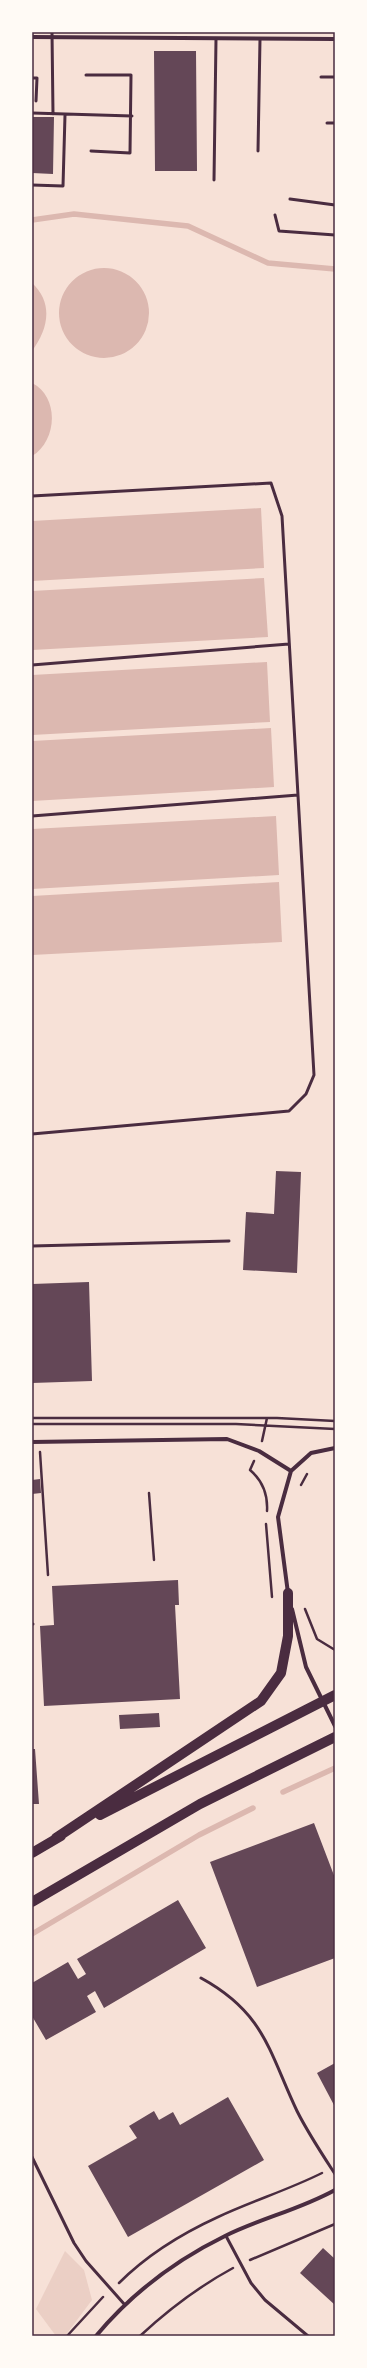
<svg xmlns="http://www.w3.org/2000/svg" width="367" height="2368" viewBox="0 0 367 2368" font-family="Barlow,sans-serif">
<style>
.green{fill:#ebcfc5}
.water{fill:#dcb8b0}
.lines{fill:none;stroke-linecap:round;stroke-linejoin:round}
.stream{stroke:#dcb8b0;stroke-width:5.5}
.building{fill:#644757}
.path{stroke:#4a2c40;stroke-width:2.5}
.service{stroke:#4a2c40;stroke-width:3}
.minor{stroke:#4a2c40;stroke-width:4}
.primary{stroke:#4a2c40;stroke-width:10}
.neatline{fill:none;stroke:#4a2c40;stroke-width:1.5}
</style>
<rect width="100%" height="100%" fill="#f7e1d7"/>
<path class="green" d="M65 2251 84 2270 92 2300 65 2336H56L36 2309Z"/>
<path class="water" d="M59 313a45 45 0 1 1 90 0a45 45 0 1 1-90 0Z
M32 283C54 303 48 330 32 351Z
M32 383C60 397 57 441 32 456Z
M261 508 264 568 32 581V521Z
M264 578 268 637 32 650V591Z
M267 662 270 722 32 735V675Z
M271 728 274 787 32 801V741Z
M276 816 279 875 32 889V829Z
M279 882 282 942 32 955V896Z"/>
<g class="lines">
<path class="stream" d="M32 220 74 214 188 226 268 263 335 269
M283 1792 335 1768
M32 1934 199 1835 253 1808"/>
</g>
<path class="building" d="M154 51H196L197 171H155Z
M32 117H54L53 174 32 173Z
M276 1171 301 1172 297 1273 243 1270 246 1212 274 1214Z
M89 1282 92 1381 32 1383V1284Z
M40 1479 41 1493 32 1494V1480Z
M178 1580 179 1605H175L180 1699 44 1706 40 1626 54 1625 52 1586Z
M159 1713 160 1727 120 1729 119 1715Z
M32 1749H35L39 1804H32Z
M314 1823 335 1878V1958L257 1987 210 1862Z
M178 1900 206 1948 104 2008 95 1991 87 1996 96 2012 46 2040 32 2016V1983L68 1962 78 1979 86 1974 77 1959Z
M335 2063V2107L317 2073Z
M228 2097 264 2160 128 2237 88 2166 137 2138 129 2126 154 2111 159 2120 173 2112 180 2125Z
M323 2248 335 2259V2305L300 2273Z"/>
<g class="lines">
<path class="path" d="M32 1418H277L335 1421
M32 1424H236L335 1429
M262 1441 267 1418
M40 1452 48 1575
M254 1461 250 1470C263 1481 268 1494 267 1511
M301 1485 307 1474
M149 1493 154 1560
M266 1524 272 1597
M305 1609 317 1639 335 1650
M250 2260 335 2224
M119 2283C146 2256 183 2233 218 2217 252 2201 288 2190 322 2173
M67 2336 103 2297
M140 2336C169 2309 198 2287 233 2268"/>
<path class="service" d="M52 32 53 114
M86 75H131L130 153 91 151
M321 77H335
M32 78H37L36 101
M32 113 132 116
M327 123H335
M258 151 260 39
M214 180 216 39
M32 185 63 186 65 115
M290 199 335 205
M275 215 279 231 335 235
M32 496 271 483 282 516 314 1075 306 1094 289 1111 32 1134
M32 665 289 644
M32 816 298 795
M32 1246 229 1241
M32 1624H33
M201 1978C265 2013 269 2052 297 2111 308 2133 322 2154 335 2174
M32 2157 74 2243 86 2261 125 2305
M226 2236 251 2283 265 2300 308 2336"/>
<path class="minor" d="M32 37 335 39
M32 1442 227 1439 259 1451 291 1471
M288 1593 278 1517 291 1471 311 1453 335 1448
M292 1609 306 1667 335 1726
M96 2336C131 2294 176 2260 225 2236 261 2218 299 2210 335 2190"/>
<path class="primary" d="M100 1815 335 1695
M56 1838 261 1701 281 1673 288 1636V1593
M32 1853 61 1836
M32 1902 200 1804 335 1737"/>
</g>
<rect width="367" height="2368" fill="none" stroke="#fffaf5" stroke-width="66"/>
<rect x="33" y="33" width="301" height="2302" class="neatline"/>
</svg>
